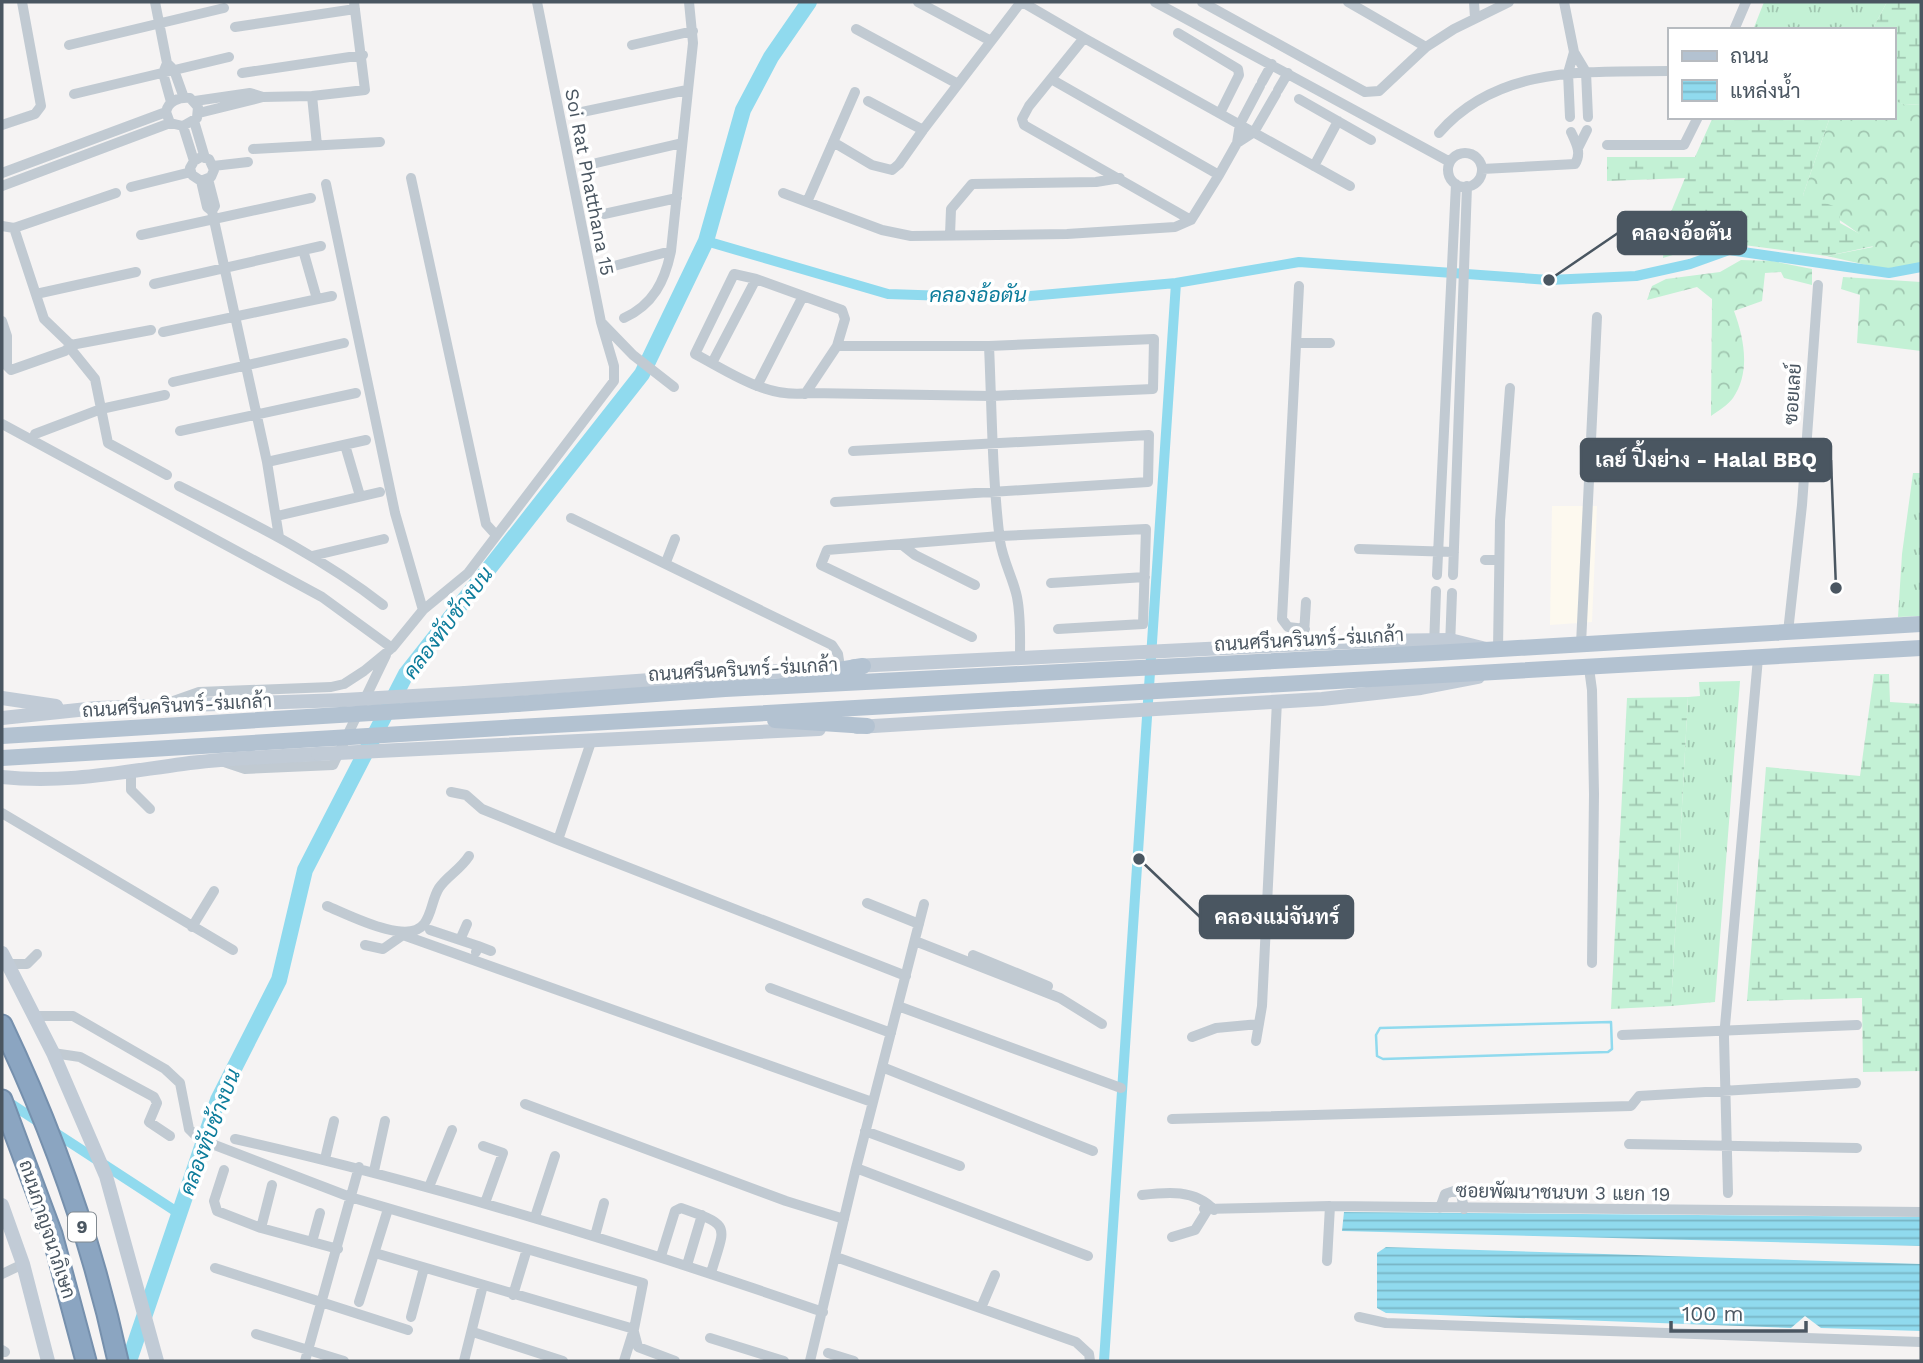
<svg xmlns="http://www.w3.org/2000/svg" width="1923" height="1363" viewBox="0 0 1923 1363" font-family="'Work Sans',Sarabun,sans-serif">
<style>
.commercial{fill:#fdf9ef}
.grass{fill:url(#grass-tufts)}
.forest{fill:url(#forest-crowns)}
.wetland{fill:url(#wetland-marsh)}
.water{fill:url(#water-rules)}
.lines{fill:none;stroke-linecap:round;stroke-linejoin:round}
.stream{stroke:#90daee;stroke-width:2.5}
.canal{stroke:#90daee;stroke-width:10}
.river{stroke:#90daee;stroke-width:16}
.motorway-casing{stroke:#7690ad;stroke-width:23}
.minor{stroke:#c1cad2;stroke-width:10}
.secondary{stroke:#c1cbd6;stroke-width:14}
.primary{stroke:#b3c2d1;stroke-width:16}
.motorway{stroke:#8ba5c1;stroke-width:19}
.secondary-bridge{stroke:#c1cbd6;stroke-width:14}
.primary-bridge{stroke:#b3c2d1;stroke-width:16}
.labels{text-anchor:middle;stroke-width:7;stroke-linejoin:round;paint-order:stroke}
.shield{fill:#fff;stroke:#808990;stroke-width:2}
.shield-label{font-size:18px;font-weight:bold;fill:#4a5661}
.street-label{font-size:19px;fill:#4a5661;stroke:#fff}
.water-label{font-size:21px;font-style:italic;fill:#0c7c9b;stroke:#fff}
.leader{fill:none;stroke:#4a5661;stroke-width:2.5}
.callout-dot{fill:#4a5661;stroke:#fff;stroke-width:2.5}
.callout{fill:#4a5661;stroke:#4a5661;stroke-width:2.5}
.callout-label{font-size:21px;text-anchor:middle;font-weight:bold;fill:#fff}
</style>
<defs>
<pattern id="grass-tufts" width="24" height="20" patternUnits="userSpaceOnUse" patternTransform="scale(1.75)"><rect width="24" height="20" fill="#c3f1d5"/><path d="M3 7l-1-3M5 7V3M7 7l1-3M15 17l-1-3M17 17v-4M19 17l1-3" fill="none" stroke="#a0c6b0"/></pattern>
<pattern id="forest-crowns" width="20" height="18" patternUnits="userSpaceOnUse" patternTransform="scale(1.75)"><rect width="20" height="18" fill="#c3f1d5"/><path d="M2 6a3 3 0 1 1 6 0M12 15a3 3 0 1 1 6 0" fill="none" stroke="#a0c6b0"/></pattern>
<pattern id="wetland-marsh" width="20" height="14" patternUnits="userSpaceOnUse" patternTransform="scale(1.75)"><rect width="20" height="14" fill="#c3f1d5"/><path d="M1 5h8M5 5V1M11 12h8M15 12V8" fill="none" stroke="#a0c6b0"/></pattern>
<pattern id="water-rules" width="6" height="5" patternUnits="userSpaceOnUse" patternTransform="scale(1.75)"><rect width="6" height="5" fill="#90daee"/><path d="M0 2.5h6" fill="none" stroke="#78b4c4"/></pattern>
</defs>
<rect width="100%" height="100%" fill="#f5f3f3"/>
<path class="commercial" d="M1552 506H1597L1592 622 1550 625Z"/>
<path class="grass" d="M1764 2H1887L1872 30H1753Z
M1913 473H1921V616L1898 617 1902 554Z
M1740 681 1715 1002 1671 1006 1688 697 1700 696 1699 682Z"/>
<path class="forest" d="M1893 100 1906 105 1921 104V263L1884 269 1827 256 1873 247C1867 236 1817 206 1803 195L1830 117H1893Z
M1741 260 1772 261 1812 269V285L1784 278 1781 272 1765 273 1762 301 1734 311C1744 338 1751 372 1733 398 1728 405 1718 411 1711 416L1712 299 1697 287 1647 300 1652 286 1666 279 1720 272Z
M1843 277 1921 282V351L1857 343 1860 295 1841 289Z"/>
<path class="wetland" d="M1887 2H1921V104L1905 105 1893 100V30H1872Z
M1713 117H1830L1803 195 1839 208 1840 223 1869 239 1874 246 1827 256 1736 244 1732 237 1663 258 1666 224 1685 178 1607 181V157H1695Z
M1874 674H1889L1890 702 1921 704V1071L1863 1072 1862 998 1747 1001 1766 767 1860 776Z
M1688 697 1671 1006 1611 1009 1627 698Z"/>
<path class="water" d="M1344 1212 1921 1217V1246L1342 1231Z
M1386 1247 1921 1264V1331L1821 1328 1805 1316 1791 1328 1386 1313 1377 1308V1253Z"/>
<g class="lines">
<path class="stream" d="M1611 1022 1612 1049 1608 1052 1383 1059 1377 1056 1376 1035 1380 1028Z"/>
<path class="canal" d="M706 241 888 294 1007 298 1176 283 1299 262 1549 280 1636 276 1690 264 1729 250 1889 273 1921 267
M5 1100 180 1214
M1104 1361 1176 283"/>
<path class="river" d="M129 1361 218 1100 279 980 305 870 406 674 642 374 706 241 743 110 771 57 809 2"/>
<g class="motorway-casing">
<path id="motorway" d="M2 1025C53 1132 93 1245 118 1361
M2 1100 52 1234 86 1361"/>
</g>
<path class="minor" d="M155 2 167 63
M537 2 601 322 633 355 674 387
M918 2 991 41
M1022 2 1084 38
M1155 2 1450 162
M1202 2 1365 92 1379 91 1426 47 1454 29 1509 2
M1348 2 1426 47
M1474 2 1475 18
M1564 2 1574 52 1586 72 1588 117
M235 27 355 9
M856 29 958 84
M1734 30 1746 2
M1178 33 1238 69 1239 75 1220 113
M69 45 224 8
M632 45 693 31
M242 73 363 55
M1051 79 1219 175
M1262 82 1272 64
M1278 90 1288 73
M74 94 229 57
M312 96 317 145
M263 97 312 96 365 90 354 2
M1299 99 1371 140
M195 101 250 93 263 97 199 113
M868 101 923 130 1021 2
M171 102 163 73 167 63 174 70 184 98
M582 112 687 90
M1570 117 1568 73 1574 52
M194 121 205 158
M2 125 35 114 41 106 22 2
M183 126 194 161 190 168 192 175 201 181 211 177 214 170 209 159 201 157 194 161
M1439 133C1498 65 1587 72 1669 71
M833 142 872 165 892 170 899 164 923 130
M1237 143 1254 132 1276 94
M1607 145H1684L1698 117
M1578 148 1587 130
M253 149 380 142
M1448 170a17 17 0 1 1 34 0a17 17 0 1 1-34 0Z
M592 164 682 143
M213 166 248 162
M1314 166 1338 121
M1482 169 1575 164C1582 153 1576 143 1571 132
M2 173 166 112C168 101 179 97 190 98L198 107 197 118 183 126 170 123 166 112
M411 178 486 524 496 535
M201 181 207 207 212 211 215 206 208 179
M326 184 395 513 423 610
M2 186 170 123
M131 187 191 172
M783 193 882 230 911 236 1067 234 1175 227 1191 220 1219 175 1237 143 1240 124 1260 86
M807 202 855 92
M212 211 267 462 279 537
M604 214 677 198
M1191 220 1024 125 1022 119 1029 106 1084 38 1350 186
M2 226 14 228 44 319 71 345
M14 228 116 193
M141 235 311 198
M950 235 951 209 972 184 1096 182 1120 178
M303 250 317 299
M610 267 671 251
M756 279 734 274 695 354C731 373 767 399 809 393L992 396 1153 389 1154 339 989 346C992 411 992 477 1000 541 1003 561 1013 578 1017 597 1021 617 1020 637 1020 657
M154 284 321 246
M1299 286 1282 619 1288 627 1305 629
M36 294 136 272
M624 318C653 305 665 281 671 251L693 43 689 2
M2 321 7 336V366L11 370 65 351 71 345 151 330
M163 332 332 296
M1296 343H1330
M70 348 95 379 108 443 167 475
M712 363 756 279 842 310 845 319 837 346
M173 382 344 343
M757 386 803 296
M805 394 837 346H989
M2 424 322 597 392 648
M180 431 356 393
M35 434 101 409 165 395
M345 445 360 496
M267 462 366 440
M179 486C250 522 320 556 383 605
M835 502 1148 482 1149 435 853 451
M277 516 380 492
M571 518 832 645 838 654 840 667
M901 544 915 555 975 585
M1359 549 1454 552
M312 556 384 539
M1485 560H1499
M666 562 675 539
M1437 575 1456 184
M1453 575 1467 186
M1051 583 1145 577
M1788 632 1802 505 1818 285
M1304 634 1306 602
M972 637 821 565 827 550 1000 536 1146 529 1143 624 1058 629
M1581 644 1597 317
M1450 646 1452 593
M1434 647 1436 591
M1498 649 1500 521 1510 388
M1589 668 1592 690 1594 794 1592 963
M165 704 199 692 331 687 344 684 364 671 392 648 423 610 468 573 614 381V366L601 322
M224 762 245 769 333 765 386 655
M131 771V790L150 809
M451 792 466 795 482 809 558 840 906 976
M2 813 233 950
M558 840 592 739
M867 903 919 924
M327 906C349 915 408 946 424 924 432 914 432 899 439 888 447 876 460 870 469 856
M192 927 214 891
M430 930 478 946
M460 940 467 924
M915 941 1060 998 1102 1024
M365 945 383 949 403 935 872 1102
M476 952 478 946 491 951
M973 955 1048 986
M7 964H27L37 954
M770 988 891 1033
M898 1006 1121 1088
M34 1016H73L165 1069 180 1083 189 1129 199 1139 350 1197 527 1249 513 1295
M1622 1035 1857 1025
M1192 1037 1216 1028 1259 1024
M1256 1041 1262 1006 1277 701
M53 1053 80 1057 154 1097 157 1103 149 1122 170 1136
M882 1067 1093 1151
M525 1104 786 1201 844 1219
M1172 1119 1631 1106 1639 1096 1856 1083
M865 1131 960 1166
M235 1139C435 1184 629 1245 823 1312
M1629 1144 1857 1148
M483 1146 503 1153 485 1203
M325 1159 334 1121
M856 1168 1088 1256
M224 1170 214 1201 217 1211 261 1228 338 1249
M374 1171 385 1121
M429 1187 452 1130
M1728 1193 1724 1037 1758 658
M1142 1195C1167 1192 1195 1189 1214 1210
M1440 1208 1445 1194 1454 1191 1461 1194 1464 1209
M1204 1209 1330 1206 1921 1212
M535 1217 555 1156
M261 1228 272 1185
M595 1236 604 1203
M1172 1237 1195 1230 1208 1209
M312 1242 320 1213
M527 1249 643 1283 634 1329 624 1361
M375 1253 634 1329
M661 1256 675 1211 681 1208C733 1226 725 1225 711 1273
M836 1257 1076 1342 1089 1354 1090 1361
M1327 1261 1330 1206
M687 1265 702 1215
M215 1268 408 1330
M2 1274 23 1264
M359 1302 388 1209
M981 1308 995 1275
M411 1317 424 1268
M1359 1317 1386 1323 1921 1342
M473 1332 563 1361
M634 1332 638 1347 675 1361
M256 1334 344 1361
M710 1338 784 1361
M2 1350 5 1352
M828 1353 854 1361
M305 1361 359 1167
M464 1361 483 1285
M810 1361 856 1168 924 904"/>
<path class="secondary" d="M854 666 1369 641 1450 640 1486 649
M465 693 809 669
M2 698 56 706
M2 718 97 708 344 700
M857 727 1322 699 1421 688 1478 677
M439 748 819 729
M2 777C63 784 122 772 183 764 228 758 273 757 318 754
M2 953 53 1053 106 1176 157 1361
M2 1205 23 1264 48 1361"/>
<path class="primary" d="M796 677 863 666
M517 704 725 689 1434 653 1921 624
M775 720 867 726
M518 727 1921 648"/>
<use href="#motorway" class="motorway"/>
<path class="secondary-bridge" d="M344 700 465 693
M318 754 439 748"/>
<path class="primary-bridge" d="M2 736 517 704
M2 758 518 727"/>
</g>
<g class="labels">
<rect class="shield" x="68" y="1212.5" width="28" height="29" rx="5"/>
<g class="shield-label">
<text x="82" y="1233">9</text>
</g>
<g class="street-label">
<text transform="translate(590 182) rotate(79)" y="7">Soi Rat Phatthana 15</text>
<text transform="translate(1792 394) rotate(-86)" y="7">ซอยเลย์</text>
<text transform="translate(1309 639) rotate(-3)" y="7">ถนนศรีนครินทร์-ร่มเกล้า</text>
<text transform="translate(743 669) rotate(-3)" y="7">ถนนศรีนครินทร์-ร่มเกล้า</text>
<text transform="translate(177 705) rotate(-3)" y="7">ถนนศรีนครินทร์-ร่มเกล้า</text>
<text transform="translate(1563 1192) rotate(1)" y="7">ซอยพัฒนาชนบท 3 แยก 19</text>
<text transform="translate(48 1229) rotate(72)" y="7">ถนนกาญจนาภิเษก</text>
</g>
<g class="water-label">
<text x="978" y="302">คลองอ้อตัน</text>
<text transform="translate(448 623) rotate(-53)" y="7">คลองทับช้างบน</text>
<text transform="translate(210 1132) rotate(-69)" y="7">คลองทับช้างบน</text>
</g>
</g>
<path class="leader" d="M1549 280L1618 233M1836 588L1831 460M1139 859L1200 917"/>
<g class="callout-dot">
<circle cx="1549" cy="280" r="7"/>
<circle cx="1836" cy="588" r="7"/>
<circle cx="1139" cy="859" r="7"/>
</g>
<g class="callout">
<rect x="1618" y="212" width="128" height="42" rx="7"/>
<rect x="1581" y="439" width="250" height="42" rx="7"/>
<rect x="1200" y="896" width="153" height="42" rx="7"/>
</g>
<g class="callout-label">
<text x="1682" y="240">คลองอ้อตัน</text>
<text x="1706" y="467">เลย์ ปิ้งย่าง - Halal BBQ</text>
<text x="1277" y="924">คลองแม่จันทร์</text>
</g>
<rect width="1923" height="1363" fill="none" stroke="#4a5661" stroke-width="7"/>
<rect x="1668" y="28" width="228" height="91" fill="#ffffff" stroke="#b7bbc0" stroke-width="2"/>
<rect x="1682" y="51" width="35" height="10" fill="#b3c2d1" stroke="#b7bbc0" stroke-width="2"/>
<text x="1730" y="63" font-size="21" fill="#4a5661">ถนน</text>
<rect x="1682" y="80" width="35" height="21" fill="url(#water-rules)" stroke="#b7bbc0" stroke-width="2"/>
<text x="1730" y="98" font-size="21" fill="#4a5661">แหล่งน้ำ</text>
<path d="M1671 1321v10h135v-10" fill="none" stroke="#4a5661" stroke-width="3.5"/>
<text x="1682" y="1321" font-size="21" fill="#4a5661" stroke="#ffffff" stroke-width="5" paint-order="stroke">100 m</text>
</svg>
